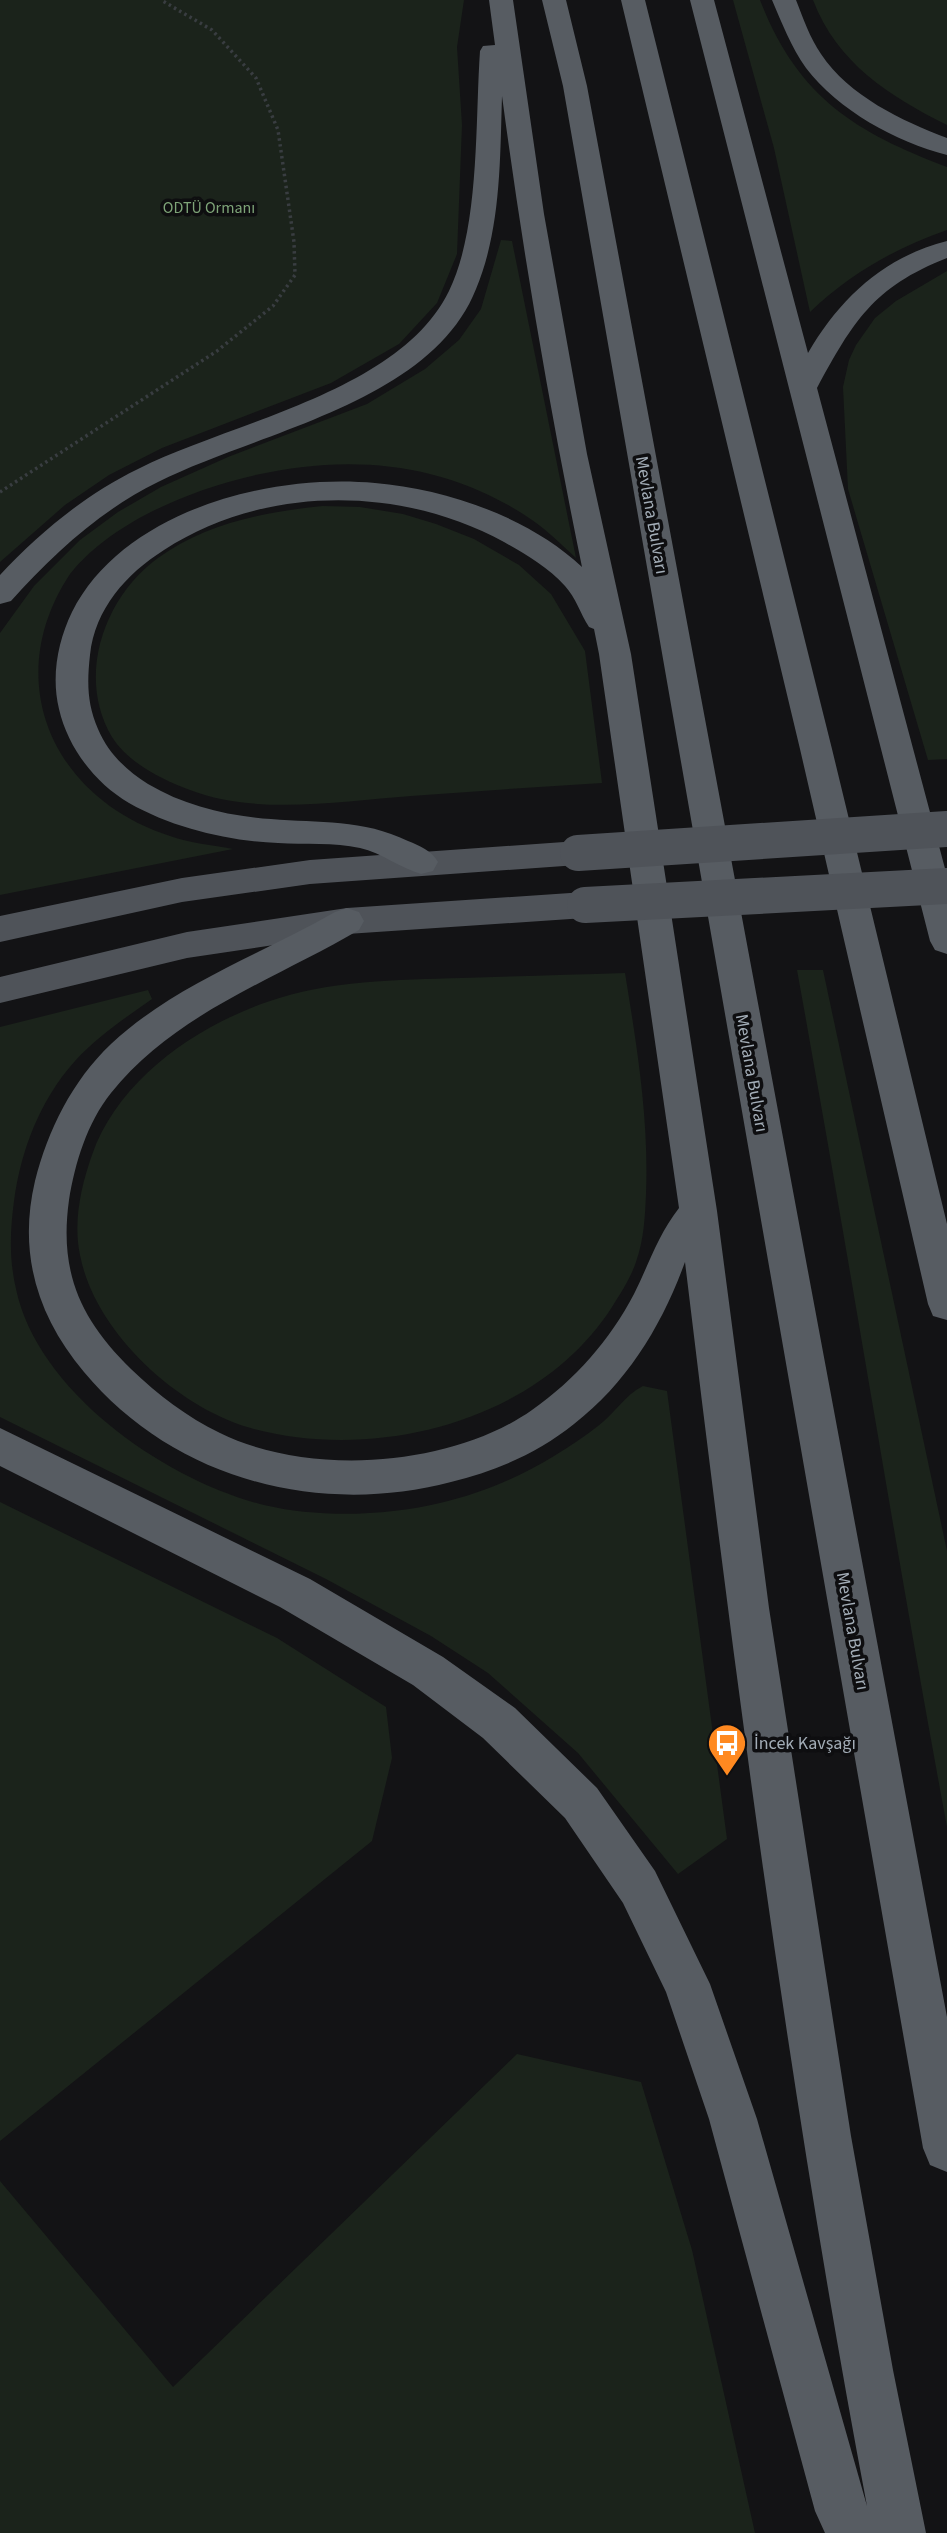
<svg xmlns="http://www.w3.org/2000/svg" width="947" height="2533" viewBox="0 0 947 2533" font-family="'Source Sans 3',sans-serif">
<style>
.green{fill:#1b231b}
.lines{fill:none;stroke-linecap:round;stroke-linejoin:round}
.path{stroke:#393d41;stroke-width:3.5;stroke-dasharray:2.5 3.5;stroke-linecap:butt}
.primary{fill:#4f5359;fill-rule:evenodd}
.trunk{fill:#575c62;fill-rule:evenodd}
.primary-bridge{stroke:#4f5359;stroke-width:36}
.labels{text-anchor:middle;stroke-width:7;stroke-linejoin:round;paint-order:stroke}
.far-park-label{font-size:16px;fill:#7ea478;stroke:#0e0e10}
.street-label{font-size:18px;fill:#a3adb7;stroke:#0e0e10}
.poi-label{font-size:18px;fill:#a3adb7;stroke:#0e0e10;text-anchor:start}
</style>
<rect width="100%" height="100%" fill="#131315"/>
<path class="green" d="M0 0H464L457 47 462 125 457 254 437 303 399 344 331 383 162 448 109 475 65 505 0 562Z
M733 0H760C797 96 854 132 947 167V230C895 248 850 274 810 312L774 148Z
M813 0H947V125C889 96 837 63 813 0Z
M501 240 512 241 576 558C562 545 548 531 532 520 432 451 314 452 203 490 155 507 103 533 70 574 0 680 52 798 170 836 190 843 212 845 233 849L0 895V633L34 586 80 540 118 512 161 487 228 457 367 404 425 369 459 340 481 309Z
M947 271V759L928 760 848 489 843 387 849 360 856 345 875 318 896 301Z
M323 506 360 507 403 514 436 524 474 539 519 565 551 594 585 651 602 783C538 787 475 791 411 796 342 801 257 816 190 790 163 780 128 763 112 737 76 677 104 597 158 558 206 523 264 512 323 506Z
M797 970H823L947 1551V1827C894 1542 849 1256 797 970Z
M625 973C637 1047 649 1119 646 1194 645 1217 644 1239 636 1262 631 1277 621 1293 612 1307 540 1420 380 1462 254 1429 179 1409 95 1333 80 1255 73 1222 81 1186 92 1155 118 1080 195 1027 267 1002 329 980 397 980 462 978 516 976 570 975 625 973Z
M148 990 152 999C125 1018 98 1036 75 1061 40 1100 21 1150 14 1201 10 1231 9 1259 16 1289 38 1393 167 1481 264 1505 319 1518 385 1516 440 1503 498 1490 551 1462 598 1426 614 1414 625 1395 643 1386L667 1391 727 1839 678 1874 578 1753 488 1673 431 1636 326 1579 0 1417V1027Z
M0 1502 277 1638 386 1707 392 1758 372 1841 0 2141Z
M517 2054 641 2082 692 2250 755 2533H0V2181L173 2387Z"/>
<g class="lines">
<path class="path" d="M0 492 217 351 273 306 295 275 294 242 278 130 256 78 212 30 161 0"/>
<path class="primary" d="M578 841 590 844 595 853 590 862 578 865 310 884 182 902 0 942V916L182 878 310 860Z
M585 892 597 896 602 905 597 914 585 918 347 934 187 958 0 1003V977L187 932 347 908Z"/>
<path class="trunk" d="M489 0H513L544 214 587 454 631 654 717 1211 769 1608 851 2136 893 2370 926 2533H825L815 2511 709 2119 666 1992 623 1903 565 1818 483 1738 413 1685 280 1607 0 1466V1428L310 1579 443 1657 515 1708 597 1788 655 1871 710 1984 757 2119 867 2506C789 2094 735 1678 685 1262 662 1325 628 1382 574 1424 538 1453 496 1471 451 1482 318 1517 173 1479 84 1372 37 1316 18 1253 35 1181 48 1130 72 1081 111 1044 174 985 260 955 335 912L347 908 359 912 364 921 359 930C274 980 175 1013 111 1093 87 1123 75 1163 69 1200 59 1272 80 1319 131 1369 158 1395 187 1417 220 1433 309 1477 451 1467 532 1410 575 1380 610 1340 634 1294 649 1264 658 1235 679 1208L599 654 594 629 589 627C580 613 576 598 565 586 548 567 525 554 504 542 400 485 264 485 164 550 126 574 95 609 90 655 87 682 87 704 98 729 108 753 126 770 148 784 185 806 228 816 271 819 319 823 363 819 408 841 420 846 431 850 438 862L433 871 421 874C400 868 382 853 360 848 334 842 305 845 278 843 228 841 173 828 129 803 95 783 68 748 59 709 51 676 58 641 72 612 123 511 269 473 375 483 446 489 529 517 582 567 550 411 523 254 502 96 500 160 501 229 476 289 431 403 257 432 158 482 101 510 53 554 11 601L0 604V575C39 533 86 494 138 469 231 422 400 392 449 291 480 227 475 123 480 51L483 46 495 45Z
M542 0H566L587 86 947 2017V2172L930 2165 923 2148 563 86Z
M621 0H645L832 749 947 1224V1320L933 1316 928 1304 800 749Z
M690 0H714L808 353C840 298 884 257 947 241V258C873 287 853 322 817 388L947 876V954L935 950 930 941Z
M772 0H796C803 18 810 38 821 54 849 96 902 121 947 138V155C896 142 838 110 806 68 791 47 782 23 772 0Z"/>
<path class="primary-bridge" d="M578 853 947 829
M585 905 947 886"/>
</g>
<defs>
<g id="bus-pin" transform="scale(2.0125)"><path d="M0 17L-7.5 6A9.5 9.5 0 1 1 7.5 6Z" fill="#ff8920" stroke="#0e0e10"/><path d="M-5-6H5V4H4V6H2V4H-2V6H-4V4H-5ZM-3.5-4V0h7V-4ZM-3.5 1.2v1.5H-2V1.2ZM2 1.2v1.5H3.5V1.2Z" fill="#fff"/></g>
</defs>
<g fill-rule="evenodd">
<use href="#bus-pin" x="727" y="1743"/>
</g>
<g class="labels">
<g class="far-park-label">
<text x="209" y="213">ODTÜ Ormanı</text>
</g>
<g class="street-label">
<text transform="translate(652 515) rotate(80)" y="6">Mevlana Bulvarı</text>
<text transform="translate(752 1073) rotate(80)" y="6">Mevlana Bulvarı</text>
<text transform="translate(853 1631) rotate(80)" y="6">Mevlana Bulvarı</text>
</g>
<g class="poi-label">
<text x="754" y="1749">İncek Kavşağı</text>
</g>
</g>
</svg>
